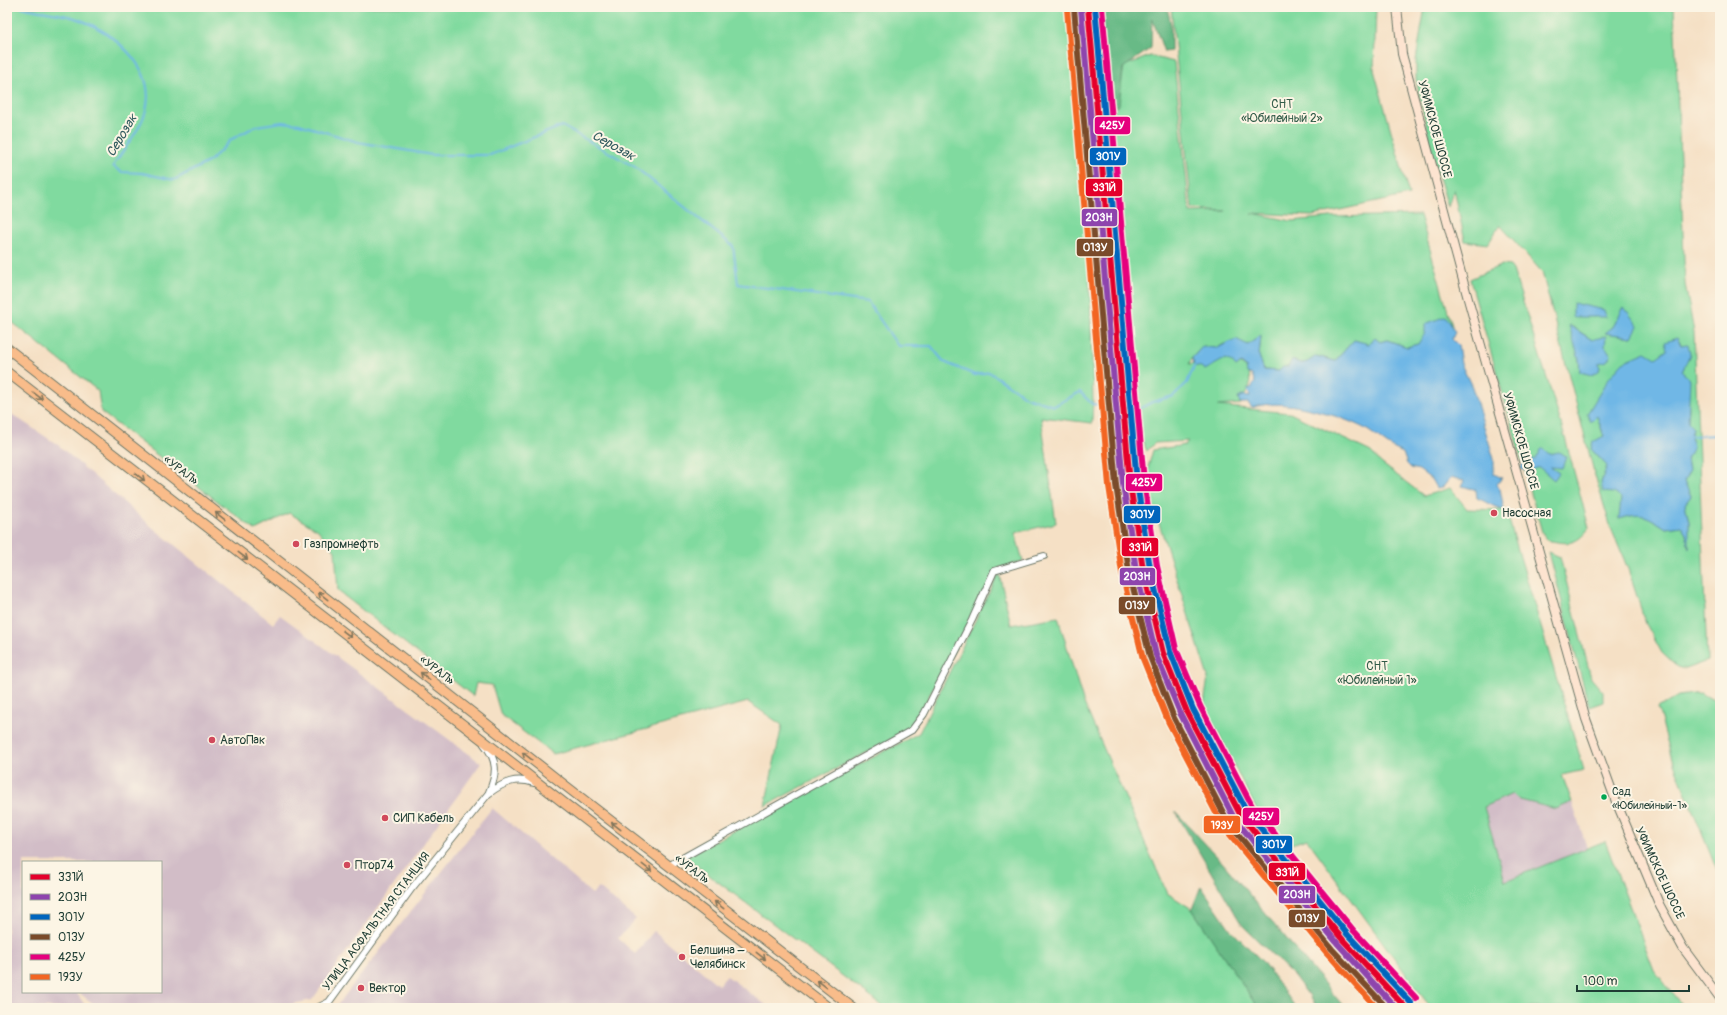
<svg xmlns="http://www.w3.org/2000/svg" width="1727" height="1015" viewBox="0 0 1727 1015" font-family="Pangolin,sans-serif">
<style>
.industrial{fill:#d2bdc7}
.green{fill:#80da9f;stroke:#508c6a;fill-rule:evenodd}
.forest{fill:#68ba86;stroke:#447c5d}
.water{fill:#6fb7e6;stroke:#477a8d}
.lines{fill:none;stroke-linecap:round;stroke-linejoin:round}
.stream{stroke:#6fb7e6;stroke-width:2}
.minor-casing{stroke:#6a7667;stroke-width:8}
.secondary-casing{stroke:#6a7667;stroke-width:10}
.primary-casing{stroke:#6a7667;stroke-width:11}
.minor{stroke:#fff;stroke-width:6}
.secondary{stroke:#fde4d0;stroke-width:8}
.primary{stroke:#f9bc8a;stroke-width:9}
.rail-1-casing{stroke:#fcf5e5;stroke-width:9}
.rail-2-casing{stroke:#fcf5e5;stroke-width:9}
.rail-3-casing{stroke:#fcf5e5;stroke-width:9}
.rail-4-casing{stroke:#fcf5e5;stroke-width:9}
.rail-5-casing{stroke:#fcf5e5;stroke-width:9}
.rail-6-casing{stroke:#fcf5e5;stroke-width:9}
.rail-1{stroke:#e4002b;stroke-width:6}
.rail-2{stroke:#8e44ad;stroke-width:6}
.rail-3{stroke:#0065bd;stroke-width:6}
.rail-4{stroke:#7a4b2a;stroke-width:6}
.rail-5{stroke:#e5007d;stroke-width:6}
.rail-6{stroke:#f26522;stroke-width:6}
.oneway{stroke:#81765b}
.poi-dot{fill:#d1495b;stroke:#fcf5e5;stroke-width:1.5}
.bus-dot{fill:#00a651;stroke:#fcf5e5;stroke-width:1.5}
.labels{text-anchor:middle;stroke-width:4;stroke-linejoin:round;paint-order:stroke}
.bus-label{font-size:11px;fill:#1f3d34;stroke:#fcf5e5;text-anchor:start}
.park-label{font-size:12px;fill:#325c49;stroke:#fcf5e5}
.street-label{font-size:12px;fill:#1f3d34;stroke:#fcf5e5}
.poi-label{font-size:12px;fill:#1f3d34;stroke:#fcf5e5;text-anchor:start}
.water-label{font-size:13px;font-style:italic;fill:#335c60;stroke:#fcf5e5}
.line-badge{stroke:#fcf5e5;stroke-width:1.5}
.badge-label{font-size:11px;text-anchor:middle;font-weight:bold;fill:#fff}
</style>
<rect width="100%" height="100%" fill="#fcf5e5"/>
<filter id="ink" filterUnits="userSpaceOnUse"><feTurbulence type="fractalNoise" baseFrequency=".025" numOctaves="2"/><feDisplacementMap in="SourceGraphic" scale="8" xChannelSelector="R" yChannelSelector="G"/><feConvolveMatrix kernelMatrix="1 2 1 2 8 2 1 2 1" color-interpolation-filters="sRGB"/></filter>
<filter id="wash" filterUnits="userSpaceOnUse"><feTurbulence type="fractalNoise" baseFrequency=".012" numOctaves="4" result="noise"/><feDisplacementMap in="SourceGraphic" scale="16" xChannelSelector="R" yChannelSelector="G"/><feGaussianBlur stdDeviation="0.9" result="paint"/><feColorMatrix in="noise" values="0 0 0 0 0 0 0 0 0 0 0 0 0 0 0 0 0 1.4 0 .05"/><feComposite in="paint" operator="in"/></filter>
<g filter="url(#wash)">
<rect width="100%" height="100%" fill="#f5e0c5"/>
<path class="industrial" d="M7 411 58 445 152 527 273 624 280 615 481 763 312 1000 272 1008H99L78 992H161V862H23V992H76L87 1008H7Z
M1512 794 1520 800 1555 809 1572 802 1587 848 1505 881 1484 807Z
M492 808 592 894 599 888 636 919 618 938 635 954 654 931 718 985 727 976 770 1008H335Z"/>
<path class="green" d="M7 7H1070L1089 255 1093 400 1092 423 1041 417 1056 523 1015 533 1023 561 999 568 913 725 904 733 765 806 782 725 748 702 553 754 501 715 492 685 476 683 473 696 338 591 335 551 318 530 289 513 255 530 101 412 98 391 7 318Z
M1171 7H1376L1374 70 1409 195 1312 216 1252 213 1292 221 1331 217 1420 215 1453 329 1418 344 1407 347 1387 340 1369 345 1354 340 1335 361 1316 356 1307 363H1298L1279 371 1264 370 1259 356 1261 336 1247 345 1224 344 1217 348 1202 347 1192 358 1189 364C1218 360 1223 349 1249 370L1250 385 1241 404 1217 406 1290 413 1371 452 1381 463 1424 496 1450 488 1467 509 1506 510 1584 770 1562 775 1572 802 1556 809 1520 800 1512 794 1484 807 1505 881 1605 841 1654 970 1684 1008H1431L1307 839 1276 849 1204 705 1208 677 1145 479 1153 450 1185 445 1188 441 1155 443 1147 451 1134 423 1123 307 1122 221 1104 108 1118 107 1124 66 1150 56 1174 62 1190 212 1226 211 1192 209Z
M1425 7H1674L1685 284 1694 332 1707 661 1685 669 1677 667 1662 653 1646 624 1628 569 1611 528 1595 476 1542 272 1500 225 1488 244 1465 241 1454 189 1448 207 1433 157 1416 79V60ZM1624 307 1632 337 1606 333 1613 327ZM1570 325 1592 340 1580 372 1579 360ZM1676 338 1690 354 1682 372 1689 408 1688 423 1693 428 1691 436 1693 447 1687 459 1689 471 1684 481 1691 496 1685 504 1689 522 1688 546 1686 534 1681 526 1666 528C1646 515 1643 511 1619 519L1622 498 1601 483 1607 466 1591 449 1604 437 1597 416 1656 359 1667 350Z
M1502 265 1510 266 1513 270 1563 430 1589 528C1576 546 1567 544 1546 540L1542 532 1470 279Z
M1549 552 1560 557 1591 678 1603 692V702L1589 707Z
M999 573 1011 625 1058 617 1083 701 1167 893 1192 909 1258 1008H885L685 857 919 733Z
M1701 693 1720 704V878L1672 759 1658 708 1678 696Z"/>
<path class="forest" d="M1098 7H1167L1171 25V51L1164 52 1152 18 1151 48 1123 68 1119 105 1106 108 1102 87Z
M1175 811 1222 862 1345 1008H1318L1294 976 1242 925Z
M1201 886 1231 930 1262 961 1296 1008H1258L1192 909Z"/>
<path class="water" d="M1573 303 1604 310 1606 317H1573Z
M1624 307 1638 326 1632 337 1605 333 1613 327Z
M1446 316 1455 332 1452 339 1458 345 1461 364 1472 387 1494 459V474L1502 478 1496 485 1500 489 1504 509C1494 508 1487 502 1477 498L1476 490 1462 486 1464 481 1451 477 1443 487 1436 488 1431 479 1419 470 1411 468 1407 464 1403 453C1386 446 1378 436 1364 428 1339 415 1278 396 1252 408L1248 403H1240L1238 398 1244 395 1247 397 1250 396 1247 389 1251 388 1255 382 1252 375 1247 373 1246 367 1241 363 1236 367 1232 362 1225 359 1205 370 1201 367 1195 366 1192 358 1202 347 1217 348 1236 339 1248 345 1261 335 1259 356 1264 370 1279 371 1283 367H1288L1292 359C1302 366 1307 363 1316 356L1335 361 1354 340 1369 344 1375 338 1380 342 1387 340 1407 347 1418 344 1425 333V324Z
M1569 325 1592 340 1606 336 1605 346 1611 355 1607 361 1599 363 1600 369 1592 375 1580 372 1579 360Z
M1677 338 1681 345 1688 344 1690 354 1682 372 1690 379 1688 423 1693 428 1691 436 1693 447 1687 459 1689 471 1684 481 1691 496 1685 504 1689 522V549L1686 534 1681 526 1666 528C1646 515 1642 512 1619 519L1621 498 1614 493 1603 492 1601 483 1607 466 1591 449 1593 442 1604 436 1597 416 1591 422 1587 414 1609 378 1623 362 1646 352 1656 358 1667 350 1665 342Z
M1542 448 1549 454 1559 452 1566 457 1562 468 1550 467 1559 473 1554 480 1539 467 1528 471 1520 469 1525 460 1536 459Z"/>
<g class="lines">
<path class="stream" d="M21 7C39 12 62 13 78 19 111 31 154 65 147 105 145 124 123 150 113 166L121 172 142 173 174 180 210 161 232 139 256 126 282 122 299 124 358 142 432 155H490L562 126 635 167 733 246 738 284 868 302 898 346H931L944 362 975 375 989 372 1026 397 1054 406 1080 392 1092 404 1139 409 1152 402 1173 396 1187 383 1195 364
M1691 436 1720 435"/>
</g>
</g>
<g filter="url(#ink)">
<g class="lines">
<g class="minor-casing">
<path id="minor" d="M484 744C498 760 497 774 489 792
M668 866 912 730 924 714 972 620 994 571 1044 556
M317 1008 329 1002 412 888 488 794C504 782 516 777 534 783"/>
</g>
<g class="secondary-casing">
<path id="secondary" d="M1397 7 1402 54 1468 299 1586 719 1615 799 1660 906 1683 948 1720 998"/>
</g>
<g class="primary-casing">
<path id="primary" d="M7 348 558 780 853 1008
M7 372 829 1008"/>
</g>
<use href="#minor" class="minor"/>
<use href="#secondary" class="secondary"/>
<use href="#primary" class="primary"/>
<g class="rail-1-casing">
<path id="rail-1" d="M1088 7 1130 484 1143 569 1163 653 1187 712 1240 814 1343 940 1406 1008"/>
</g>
<g class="rail-2-casing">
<path id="rail-2" d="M1081 8 1123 484 1136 570 1156 655 1181 715 1234 818 1338 944 1396 1008"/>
</g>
<g class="rail-3-casing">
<path id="rail-3" d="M1095 7 1137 483 1150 568 1170 651 1193 709 1246 810 1348 935 1411 1003"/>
</g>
<g class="rail-4-casing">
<path id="rail-4" d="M1074 8 1116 485 1129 571 1150 657 1174 718 1228 822 1332 949 1387 1008"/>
</g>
<g class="rail-5-casing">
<path id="rail-5" d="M1102 7 1144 482 1157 566 1176 649 1200 706 1252 806 1354 931 1416 998"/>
</g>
<g class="rail-6-casing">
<path id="rail-6" d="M1067 9 1109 486 1122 573 1143 659 1168 721 1223 826 1327 953 1377 1008"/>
</g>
<use href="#rail-1" class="rail-1"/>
<use href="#rail-2" class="rail-2"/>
<use href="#rail-3" class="rail-3"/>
<use href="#rail-4" class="rail-4"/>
<use href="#rail-5" class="rail-5"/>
<use href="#rail-6" class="rail-6"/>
</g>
<defs><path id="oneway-shaft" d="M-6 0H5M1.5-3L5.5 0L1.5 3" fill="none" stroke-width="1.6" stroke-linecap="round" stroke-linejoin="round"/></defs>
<g class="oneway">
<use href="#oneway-shaft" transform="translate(38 396) rotate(38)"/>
<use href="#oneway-shaft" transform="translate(140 477) rotate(38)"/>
<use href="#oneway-shaft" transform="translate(220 516) rotate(-142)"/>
<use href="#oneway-shaft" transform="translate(243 556) rotate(37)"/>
<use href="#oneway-shaft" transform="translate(323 596) rotate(-142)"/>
<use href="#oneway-shaft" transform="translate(347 634) rotate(37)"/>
<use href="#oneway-shaft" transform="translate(425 676) rotate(-142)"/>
<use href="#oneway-shaft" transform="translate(527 756) rotate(-142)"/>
<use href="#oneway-shaft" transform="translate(616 826) rotate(-142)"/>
<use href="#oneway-shaft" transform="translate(647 868) rotate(38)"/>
<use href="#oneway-shaft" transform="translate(719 905) rotate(-142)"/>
<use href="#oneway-shaft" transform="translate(761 956) rotate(38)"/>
<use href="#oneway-shaft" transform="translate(822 984) rotate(-142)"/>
</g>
</g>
<g class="poi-dot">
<circle cx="1494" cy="513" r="4"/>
<circle cx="296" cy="544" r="4"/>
<circle cx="212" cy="740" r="4"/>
<circle cx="385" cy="818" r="4"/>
<circle cx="347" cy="865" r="4"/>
<circle cx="682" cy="957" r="4"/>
<circle cx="361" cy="988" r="4"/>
</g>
<circle class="bus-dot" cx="1604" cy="797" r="3.5"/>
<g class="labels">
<g class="bus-label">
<text x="1612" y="795">Сад<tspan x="1612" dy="14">«Юбилейный-1»</tspan></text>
</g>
<g class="park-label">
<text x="1282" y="108">СНТ<tspan x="1282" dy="14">«Юбилейный 2»</tspan></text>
<text x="1377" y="670">СНТ<tspan x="1377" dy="14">«Юбилейный 1»</tspan></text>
</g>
<g class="street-label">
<text transform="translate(1435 129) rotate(75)" y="4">УФИМСКОЕ ШОССЕ</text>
<text transform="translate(1521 441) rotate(74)" y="4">УФИМСКОЕ ШОССЕ</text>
<text transform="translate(181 470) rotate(38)" y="4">«УРАЛ»</text>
<text transform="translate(437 670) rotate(38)" y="4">«УРАЛ»</text>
<text transform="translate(692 869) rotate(38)" y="4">«УРАЛ»</text>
<text transform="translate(1660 873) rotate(65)" y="4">УФИМСКОЕ ШОССЕ</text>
<text transform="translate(376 921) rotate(-53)" y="4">УЛИЦА АСФАЛЬТНАЯ СТАНЦИЯ</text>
</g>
<g class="poi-label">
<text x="1502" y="517">Насосная</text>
<text x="304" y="548">Газпромнефть</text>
<text x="220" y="744">АвтоПак</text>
<text x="393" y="822">СИП Кабель</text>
<text x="355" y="869">Птор74</text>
<text x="690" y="954">Белшина –<tspan x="690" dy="14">Челябинск</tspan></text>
<text x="369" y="992">Вектор</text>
</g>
<g class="water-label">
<text transform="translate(121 135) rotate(-59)" y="5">Серозак</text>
<text transform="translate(614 145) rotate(29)" y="5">Серозак</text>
</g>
</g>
<g class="line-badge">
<rect x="1094" y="116" width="37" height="19" rx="4" fill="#e5007d"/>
<rect x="1089" y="147" width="38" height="19" rx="4" fill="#0065bd"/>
<rect x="1085" y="178" width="38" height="19" rx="4" fill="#e4002b"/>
<rect x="1081" y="208" width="37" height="19" rx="4" fill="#8e44ad"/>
<rect x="1076" y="238" width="38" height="19" rx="4" fill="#7a4b2a"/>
<rect x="1125" y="473" width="38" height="19" rx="4" fill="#e5007d"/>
<rect x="1123" y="505" width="38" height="19" rx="4" fill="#0065bd"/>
<rect x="1121" y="537" width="38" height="20" rx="4" fill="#e4002b"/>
<rect x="1119" y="567" width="37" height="19" rx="4" fill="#8e44ad"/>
<rect x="1118" y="596" width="38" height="19" rx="4" fill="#7a4b2a"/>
<rect x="1242" y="807" width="38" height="19" rx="4" fill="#e5007d"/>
<rect x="1203" y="815" width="38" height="19" rx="4" fill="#f26522"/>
<rect x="1255" y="835" width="38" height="19" rx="4" fill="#0065bd"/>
<rect x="1268" y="862" width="38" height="19" rx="4" fill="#e4002b"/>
<rect x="1278" y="885" width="38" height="19" rx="4" fill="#8e44ad"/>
<rect x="1288" y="909" width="38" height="19" rx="4" fill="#7a4b2a"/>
</g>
<g class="badge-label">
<text x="1112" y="129">425У</text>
<text x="1108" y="160">301У</text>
<text x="1104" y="191">331Й</text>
<text x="1099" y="221">203Н</text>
<text x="1095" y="251">013У</text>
<text x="1144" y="486">425У</text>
<text x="1142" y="518">301У</text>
<text x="1140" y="551">331Й</text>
<text x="1137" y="580">203Н</text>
<text x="1137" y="609">013У</text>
<text x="1261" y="820">425У</text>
<text x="1222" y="829">193У</text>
<text x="1274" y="848">301У</text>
<text x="1287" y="876">331Й</text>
<text x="1297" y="898">203Н</text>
<text x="1307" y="922">013У</text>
</g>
<rect width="1727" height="1015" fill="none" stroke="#fcf5e5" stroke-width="24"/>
<rect x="22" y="861" width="140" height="132" fill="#fcf5e5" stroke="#a4ab9e"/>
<rect x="30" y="874" width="20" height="6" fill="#e4002b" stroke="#a4ab9e"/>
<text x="58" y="881" font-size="12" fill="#1f3d34">331Й</text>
<rect x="30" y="894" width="20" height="6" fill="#8e44ad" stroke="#a4ab9e"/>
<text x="58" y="901" font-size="12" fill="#1f3d34">203Н</text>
<rect x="30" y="914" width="20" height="6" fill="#0065bd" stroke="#a4ab9e"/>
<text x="58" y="921" font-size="12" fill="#1f3d34">301У</text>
<rect x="30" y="934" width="20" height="6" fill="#7a4b2a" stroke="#a4ab9e"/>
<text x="58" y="941" font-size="12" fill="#1f3d34">013У</text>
<rect x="30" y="954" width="20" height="6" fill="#e5007d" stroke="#a4ab9e"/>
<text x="58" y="961" font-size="12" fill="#1f3d34">425У</text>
<rect x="30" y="974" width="20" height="6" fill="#f26522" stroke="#a4ab9e"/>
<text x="58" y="981" font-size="12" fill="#1f3d34">193У</text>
<path d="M1577 985v6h112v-6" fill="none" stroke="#1f3d34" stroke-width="2"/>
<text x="1583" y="985" font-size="12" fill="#1f3d34" stroke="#fcf5e5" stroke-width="3" paint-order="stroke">100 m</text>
</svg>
